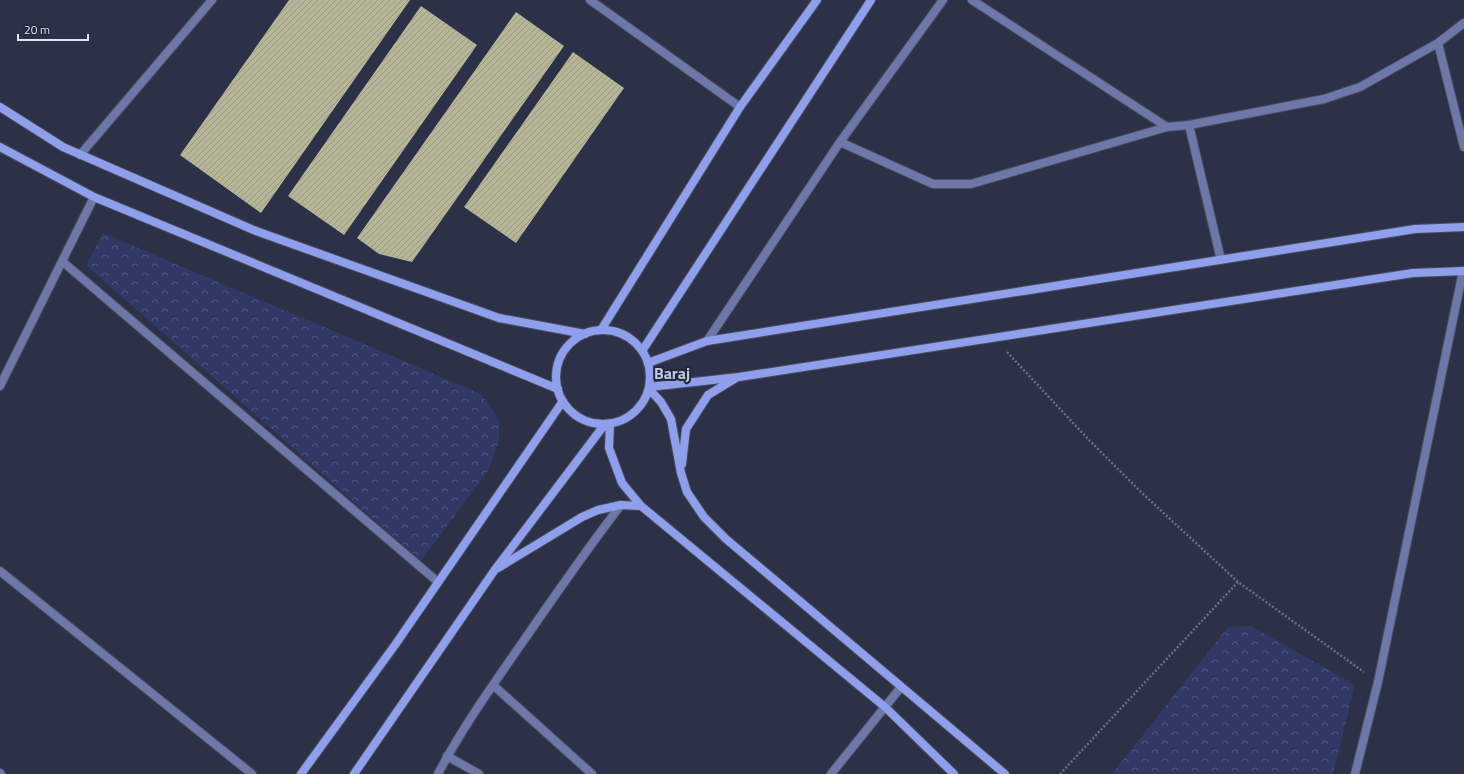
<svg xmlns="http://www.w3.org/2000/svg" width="1464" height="774" viewBox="0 0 1464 774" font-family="'Titillium Web',sans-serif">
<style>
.park{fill:url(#park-crowns)}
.building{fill:url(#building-hatch)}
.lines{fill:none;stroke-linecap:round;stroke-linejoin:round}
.lane-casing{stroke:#494e63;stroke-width:10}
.street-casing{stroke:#494e63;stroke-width:10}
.secondary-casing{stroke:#494e63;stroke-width:10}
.path{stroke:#696e81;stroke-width:2.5;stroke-dasharray:2 2;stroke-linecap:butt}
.lane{stroke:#6d78a9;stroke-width:8}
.street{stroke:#6d78a9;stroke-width:8}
.secondary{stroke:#8f9fec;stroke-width:8}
.labels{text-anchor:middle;stroke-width:4;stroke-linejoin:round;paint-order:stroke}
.district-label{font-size:16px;font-weight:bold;fill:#c0c7e3;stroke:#22273c}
</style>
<defs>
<pattern id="park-crowns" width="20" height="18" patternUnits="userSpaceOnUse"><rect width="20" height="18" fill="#303966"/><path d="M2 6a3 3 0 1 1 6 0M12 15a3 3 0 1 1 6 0" fill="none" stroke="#4e567c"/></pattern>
<pattern id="building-hatch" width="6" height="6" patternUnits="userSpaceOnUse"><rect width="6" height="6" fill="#b6b598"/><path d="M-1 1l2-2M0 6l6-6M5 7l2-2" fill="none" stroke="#9a9984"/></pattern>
</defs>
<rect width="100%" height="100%" fill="#2c3147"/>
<path class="park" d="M103 233 481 394 499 420V441L488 471 421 561 86 265Z
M1251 626 1355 685 1333 774H1112L1228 627Z"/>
<path class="building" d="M289 0H410L261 213 180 155Z
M421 6 477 45 344 235 288 196Z
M516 12 564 46 412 262 379 254 357 238Z
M573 52 624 88 516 243 464 207Z"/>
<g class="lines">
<g class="lane-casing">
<path id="lane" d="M1189 125 1221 260"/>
</g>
<g class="street-casing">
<path id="street" d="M590 0 740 107
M972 0 1167 127
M1438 43 1464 147
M840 142 933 184H971L1167 127 1189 125 1324 99 1360 87 1438 43 1464 23
M80 155 212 0
M63 262 438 582
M707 341 840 142 943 0
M0 386 94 197
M0 571 252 774
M493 685 592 774
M447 756 479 774
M0 773 1 774
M438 774C462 728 492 686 522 643 554 597 586 550 621 505
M831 774 901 687
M1355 774 1378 682 1463 271"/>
</g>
<g class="secondary-casing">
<path id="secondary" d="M0 107 63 147 256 231 499 318 585 334
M0 147 94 197 558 389
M601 330 740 107 817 0
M556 377a47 47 0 1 1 94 0a47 47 0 1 1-94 0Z
M642 351 871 0
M648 363 707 341 1415 229 1464 227
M649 387 739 377 1413 273 1464 271
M649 389 661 402 671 419 681 473 687 492 704 517 726 539 1005 774
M610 424 609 448 622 483 641 506 885 707 954 774
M682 464 686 429 708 395 736 378
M498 568 582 517 598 510 621 505 641 506
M301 774 395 645 563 401
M354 774 494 571 605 424"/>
</g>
<path class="path" d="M1007 352 1088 439 1142 493 1238 582 1364 672
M1060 774 1238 582"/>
<use href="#lane" class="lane"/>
<use href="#street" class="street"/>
<use href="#secondary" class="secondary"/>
</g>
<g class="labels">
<g class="district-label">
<text x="672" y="379">Baraj</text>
</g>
</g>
<path d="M18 34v6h70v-6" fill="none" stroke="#e1e5f3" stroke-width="2"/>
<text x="24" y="34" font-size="12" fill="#e1e5f3" stroke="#22273c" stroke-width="3" paint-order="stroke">20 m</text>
</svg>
